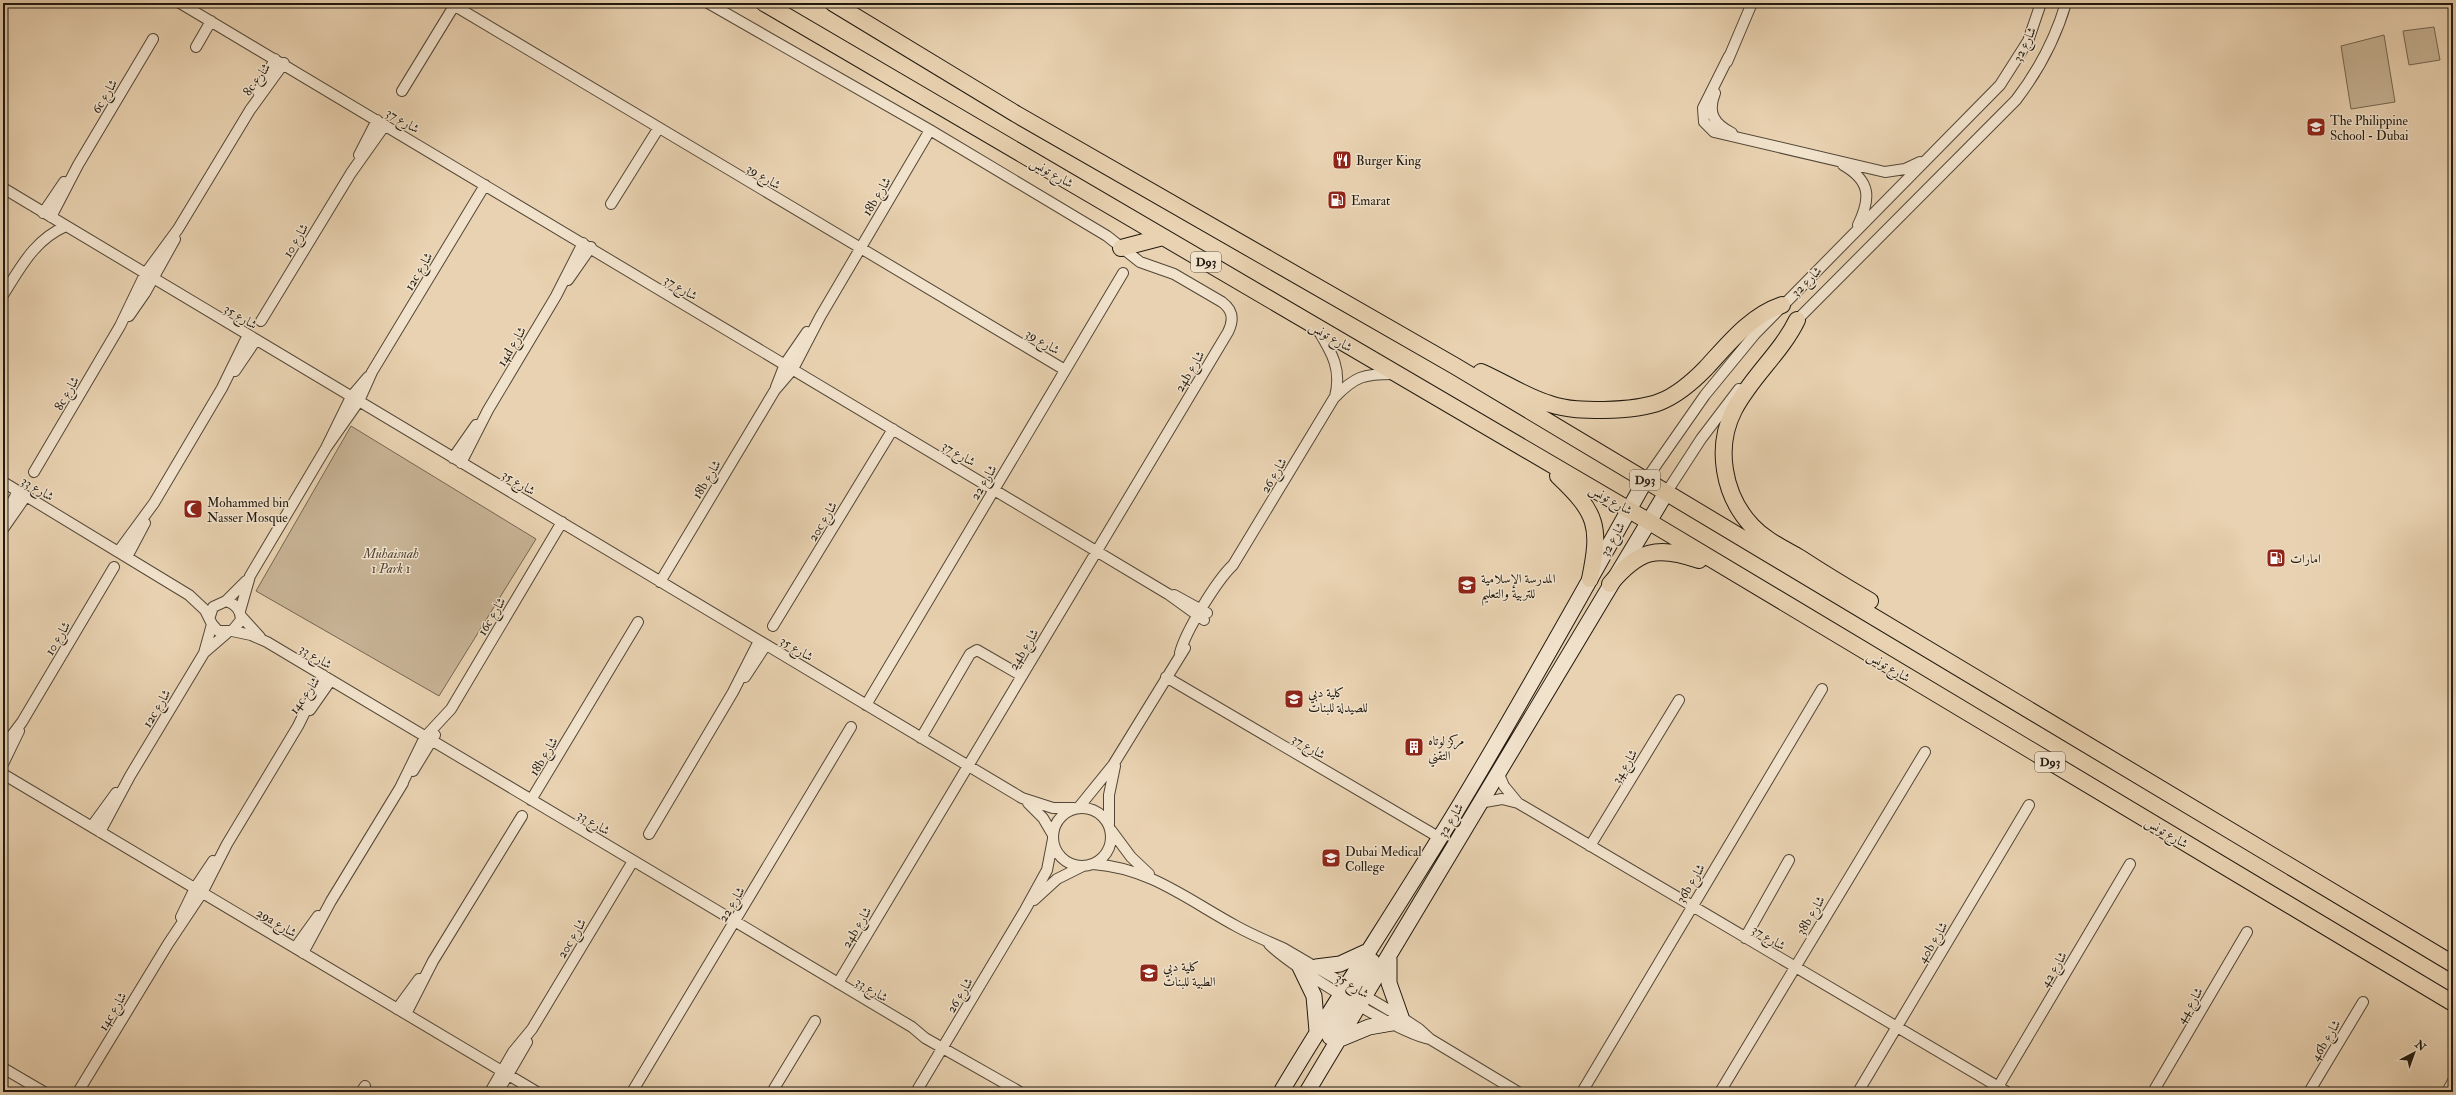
<svg xmlns="http://www.w3.org/2000/svg" width="2456" height="1095" viewBox="0 0 2456 1095" font-family="'IM FELL Double Pica',Amiri,serif">
<style>
.green{fill:#c7b395;stroke:#746652}
.lines{fill:none;stroke-linecap:round;stroke-linejoin:round}
.street-casing{stroke:#534737;stroke-width:12}
.secondary-casing{stroke:#21190e;stroke-width:17}
.primary-casing{stroke:#21190e;stroke-width:18}
.street{stroke:#f1e2cc;stroke-width:10}
.secondary{stroke:#f1e2cc;stroke-width:15}
.primary{stroke:#e9d2b1;stroke-width:16}
.labels{text-anchor:middle;stroke-width:3;stroke-linejoin:round;paint-order:stroke}
.shield{fill:#f1e2cc;stroke:#5f5547;stroke-width:1}
.shield-label{font-size:12px;font-weight:bold;fill:#21190e}
.street-label{font-size:13px;fill:#21190e;stroke:#f1e2cc}
.poi-label{font-size:13px;fill:#21190e;stroke:#f1e2cc;text-anchor:start}
.park-label{font-size:13px;font-style:italic;fill:#534736;stroke:#f1e2cc}
</style>
<rect width="100%" height="100%" fill="#e9d2b1"/>
<filter id="stains"><feTurbulence type="fractalNoise" baseFrequency=".005" numOctaves="4"/><feColorMatrix values="0 0 0 0 .2 0 0 0 0 .09 0 0 0 0 .02 0 0 0 .5 -.17"/></filter>
<radialGradient id="worn" r=".72"><stop offset=".6" stop-color="#630" stop-opacity="0"/><stop offset="1" stop-color="#630" stop-opacity=".3"/></radialGradient>
<path class="green" d="M2434 27 2440 60 2409 65 2403 31Z
M2384 35 2395 102 2351 109 2341 46Z
M351 426 536 539 439 696 256 591Z"/>
<g class="lines">
<g class="street-casing">
<path id="street" d="M180 3 1168 594 1204 620
M450 3 1065 370
M708 3 930 130 1107 236 1140 262 1174 274 1222 302C1233 310 1234 320 1228 332L838 983
M196 47 211 21
M1729 56 1703 108 1704 122 1714 132 1885 172 1905 169 1920 162
M1727 62 1752 3
M402 91 454 6
M258 92 275 59
M1715 93C1707 113 1714 124 1732 133
M359 155 377 120
M1843 165C1871 181 1871 198 1858 225
M3 188 1022 798 1053 808H1074
M611 204 658 129
M43 213 64 182
M51 217 78 165 153 39
M568 280 591 247
M3 295C21 267 34 240 66 226
M129 316 145 293 175 239
M261 321 351 173 385 125
M1793 324 2016 100C2039 70 2055 40 2066 3
M1318 330C1332 353 1342 369 1335 397
M235 371 256 340
M776 387 785 364 807 332
M326 448 359 401 372 372 485 185
M453 458 476 425
M461 463 488 410 556 296 583 243
M34 472 120 326 145 274 178 229 250 110 284 63
M1645 481 1705 395 1755 334 2000 85 2028 41 2041 3
M3 482 189 595 205 610 212 624 218 631H232L241 620C241 610 236 604 226 601L213 607 210 616
M1666 493 1701 439 1739 389
M3 519 18 491
M3 529 26 496
M118 552 154 503 222 388 248 335
M127 557 145 523
M660 582 775 390 793 369 820 317 930 130
M1174 595 1207 613
M226 601 246 581
M240 611 250 576 326 448 351 397 368 377
M241 616 260 637
M773 626 893 429
M232 631 251 635 267 642 912 1027 925 1038 1020 1092
M205 652 227 633
M1180 653C1185 632 1217 580 1233 565L1334 398C1355 376 1364 374 1393 374
M745 677 766 645
M1166 677 1440 838
M866 705 1123 273
M310 710 331 680
M921 738 970 654 977 650 1022 676
M3 747 22 722 114 567
M3 764 19 731
M413 771 435 735
M1498 772 1504 786 1518 803
M3 774 537 1092
M400 788 425 737 451 709 562 522
M531 800 638 622
M1028 803 1043 818 1053 835
M1479 803 1502 799 1518 803 2007 1092
M1079 807 1113 765 1185 648
M1053 837a29 29 0 1 1 58 0a29 29 0 1 1-58 0Z
M1109 824V795L1115 766
M92 826 116 793
M1111 830 1131 857 1149 874
M100 832 130 776 204 653 212 624
M649 834 733 692 759 641
M1590 846 1679 700
M1093 864C1150 868 1188 900 1236 926 1252 935 1267 941 1283 948L1401 1017 1419 1029 1430 1039 1518 1092
M1034 900 1057 879 1083 866
M181 917 195 888 213 861
M1745 938 1789 860
M1269 944C1291 967 1400 1034 1430 1039
M295 948 318 916
M303 953 331 901 403 783
M397 1009 419 979
M406 1014 433 961 522 816
M3 1068 44 1092
M1998 1087 2130 864
M78 1092 168 944 202 893 227 844 298 726 323 675
M361 1092 365 1086
M490 1092 513 1052 532 1029 633 861
M498 1092 527 1042
M632 1092 851 727
M772 1092 815 1021
M916 1092 1025 910 1047 870 1053 839
M1582 1092 1822 689
M1720 1092 1925 752
M1858 1092 2029 805
M2153 1092 2247 932
M2309 1092 2363 1002
M2447 1092 2453 1081"/>
</g>
<g class="secondary-casing">
<path id="secondary" d="M1389 959V983L1401 1017
M1300 967 1314 996 1317 1031
M1316 967 1340 964 1366 952
M1361 1005C1349 990 1364 975 1372 961
M1330 1037C1339 1021 1355 1004 1346 985
M1340 1039 1369 1027 1392 1023
M1281 1092C1337 998 1398 907 1455 813 1521 704 1583 592 1645 481
M1307 1092 1666 493"/>
</g>
<g class="primary-casing">
<path id="primary" d="M764 3 1648 521 2453 1003
M833 3 1016 114 1455 366 2453 964
M1121 248 1163 237
M1797 320C1781 353 1751 377 1734 410 1715 447 1723 495 1752 526 1765 540 1783 548 1800 558 1823 573 1846 587 1870 601
M1481 372C1504 382 1526 397 1550 404 1568 410 1585 410 1604 410 1652 409 1672 403 1706 368 1729 343 1750 316 1782 305
M1558 476C1597 513 1601 526 1590 579
M1610 584C1639 550 1656 545 1699 560"/>
</g>
<use href="#street" class="street"/>
<use href="#secondary" class="secondary"/>
<use href="#primary" class="primary"/>
</g>
<defs>
<g id="school-square" transform="scale(1)"><rect x="-9" y="-9" width="18" height="18" rx="4" fill="#8f2418" stroke="#f1e2cc"/><path d="M0-5L7-2L0 1L-7-2ZM-4 1L0 2.5L4 1V4Q0 6-4 4Z" fill="#fff"/></g>
<g id="restaurant-square" transform="scale(1)"><rect x="-9" y="-9" width="18" height="18" rx="4" fill="#8f2418" stroke="#f1e2cc"/><path d="M-5-6h1v4h1v-4h1v4h1v-4h1v5L-1.5 .5V6h-2V.5L-5-1ZM5-6V6H3V1.5H1.5Q1.5-4 5-6Z" fill="#fff"/></g>
<g id="fuel-square" transform="scale(1)"><rect x="-9" y="-9" width="18" height="18" rx="4" fill="#8f2418" stroke="#f1e2cc"/><path d="M-5.5-6h7V0h2V4h1.3V-2.5L3-4.5l.8-.8L6-3V5H2.5V1h-1V6h-7ZM-4.2-4.7v3.2H.2V-4.7Z" fill="#fff"/></g>
<g id="mosque-square" transform="scale(1)"><rect x="-9" y="-9" width="18" height="18" rx="4" fill="#8f2418" stroke="#f1e2cc"/><path d="M3.5-4.9A6 6 0 1 0 3.5 4.9A5 5 0 1 1 3.5-4.9Z" fill="#fff"/></g>
<g id="university-square" transform="scale(1)"><rect x="-9" y="-9" width="18" height="18" rx="4" fill="#8f2418" stroke="#f1e2cc"/><path d="M0-5L7-2L0 1L-7-2ZM-4 1L0 2.5L4 1V4Q0 6-4 4Z" fill="#fff"/></g>
<g id="building-square" transform="scale(1)"><rect x="-9" y="-9" width="18" height="18" rx="4" fill="#8f2418" stroke="#f1e2cc"/><path d="M-4-6H4V6H1V3H-1V6H-4ZM-2.5-4.3h1.7v1.8h-1.7ZM.8-4.3h1.7v1.8H.8ZM-2.5-1h1.7V.8h-1.7ZM.8-1h1.7V.8H.8Z" fill="#fff"/></g>
</defs>
<g fill-rule="evenodd">
<use href="#school-square" x="2316" y="127"/>
<use href="#restaurant-square" x="1342" y="160"/>
<use href="#fuel-square" x="1337" y="200"/>
<use href="#mosque-square" x="193" y="509"/>
<use href="#fuel-square" x="2276" y="558"/>
<use href="#school-square" x="1467" y="585"/>
<use href="#university-square" x="1294" y="699"/>
<use href="#building-square" x="1414" y="747"/>
<use href="#university-square" x="1331" y="858"/>
<use href="#university-square" x="1149" y="973"/>
</g>
<g class="labels">
<g class="shield">
<rect x="1191" y="252" width="30" height="20" rx="3"/>
<rect x="1630" y="470" width="30" height="20" rx="3"/>
<rect x="2035" y="752" width="30" height="20" rx="3"/>
</g>
<g class="shield-label">
<text x="1206" y="266">D93</text>
<text x="1645" y="484">D93</text>
<text x="2050" y="766">D93</text>
</g>
<g class="street-label">
<text transform="translate(2024 44) rotate(-64)" y="5">شارع 32</text>
<text transform="translate(256 79) rotate(-54)" y="5">8c شارع</text>
<text transform="translate(104 96) rotate(-59)" y="5">6c شارع</text>
<text transform="translate(403 120) rotate(31)" y="5">شارع 37</text>
<text transform="translate(1052 172) rotate(30)" y="5">شارع تونس</text>
<text transform="translate(764 176) rotate(31)" y="5">شارع 39</text>
<text transform="translate(876 196) rotate(-59)" y="5">18b شارع</text>
<text transform="translate(295 240) rotate(-59)" y="5">شارع 10</text>
<text transform="translate(418 271) rotate(-59)" y="5">12c شارع</text>
<text transform="translate(1806 281) rotate(-45)" y="5">شارع 32</text>
<text transform="translate(681 287) rotate(31)" y="5">شارع 37</text>
<text transform="translate(241 316) rotate(31)" y="5">شارع 35</text>
<text transform="translate(1331 336) rotate(30)" y="5">شارع تونس</text>
<text transform="translate(1043 341) rotate(31)" y="5">شارع 39</text>
<text transform="translate(511 346) rotate(-59)" y="5">14d شارع</text>
<text transform="translate(1189 371) rotate(-59)" y="5">24b شارع</text>
<text transform="translate(66 393) rotate(-60)" y="5">8c شارع</text>
<text transform="translate(959 453) rotate(31)" y="5">شارع 37</text>
<text transform="translate(1273 475) rotate(-59)" y="5">شارع 26</text>
<text transform="translate(706 479) rotate(-59)" y="5">18b شارع</text>
<text transform="translate(519 482) rotate(31)" y="5">شارع 35</text>
<text transform="translate(983 482) rotate(-59)" y="5">شارع 22</text>
<text transform="translate(38 488) rotate(31)" y="5">شارع 33</text>
<text transform="translate(1611 499) rotate(30)" y="5">شارع تونس</text>
<text transform="translate(822 521) rotate(-59)" y="5">20c شارع</text>
<text transform="translate(1612 539) rotate(-61)" y="5">شارع 32</text>
<text transform="translate(491 616) rotate(-59)" y="5">16c شارع</text>
<text transform="translate(57 638) rotate(-59)" y="5">شارع 10</text>
<text transform="translate(797 648) rotate(31)" y="5">شارع 35</text>
<text transform="translate(1023 649) rotate(-59)" y="5">24b شارع</text>
<text transform="translate(316 656) rotate(31)" y="5">شارع 33</text>
<text transform="translate(1889 666) rotate(31)" y="5">شارع تونس</text>
<text transform="translate(304 695) rotate(-54)" y="5">14c شارع</text>
<text transform="translate(156 708) rotate(-59)" y="5">12c شارع</text>
<text transform="translate(1309 746) rotate(30)" y="5">شارع 37</text>
<text transform="translate(543 756) rotate(-59)" y="5">18b شارع</text>
<text transform="translate(1624 766) rotate(-59)" y="5">شارع 34</text>
<text transform="translate(1450 820) rotate(-59)" y="5">شارع 32</text>
<text transform="translate(594 822) rotate(31)" y="5">شارع 33</text>
<text transform="translate(2167 832) rotate(31)" y="5">شارع تونس</text>
<text transform="translate(1690 883) rotate(-59)" y="5">36b شارع</text>
<text transform="translate(731 904) rotate(-59)" y="5">شارع 22</text>
<text transform="translate(1810 915) rotate(-59)" y="5">38b شارع</text>
<text transform="translate(277 922) rotate(31)" y="5">29a شارع</text>
<text transform="translate(856 927) rotate(-59)" y="5">24b شارع</text>
<text transform="translate(1769 937) rotate(31)" y="5">شارع 37</text>
<text transform="translate(571 938) rotate(-59)" y="5">20c شارع</text>
<text transform="translate(1932 942) rotate(-59)" y="5">40b شارع</text>
<text transform="translate(2053 969) rotate(-59)" y="5">شارع 42</text>
<text transform="translate(1353 985) rotate(32)" y="5">شارع 35</text>
<text transform="translate(872 989) rotate(31)" y="5">شارع 33</text>
<text transform="translate(959 995) rotate(-59)" y="5">شارع 26</text>
<text transform="translate(2189 1005) rotate(-59)" y="5">شارع 44</text>
<text transform="translate(112 1011) rotate(-59)" y="5">14c شارع</text>
<text transform="translate(2325 1040) rotate(-59)" y="5">46b شارع</text>
</g>
<g class="poi-label">
<text x="2330" y="125">The Philippine<tspan x="2330" dy="15">School - Dubai</tspan></text>
<text x="1356" y="165">Burger King</text>
<text x="1351" y="205">Emarat</text>
<text x="207" y="507">Mohammed bin<tspan x="207" dy="15">Nasser Mosque</tspan></text>
<text x="2290" y="563">امارات</text>
<text x="1481" y="583">المدرسة الإسلامية<tspan x="1481" dy="15">للتربية والتعليم</tspan></text>
<text x="1308" y="697">كلية دبي<tspan x="1308" dy="15">للصيدلة للبنات</tspan></text>
<text x="1428" y="745">مركز لوتاه<tspan x="1428" dy="15">التقني</tspan></text>
<text x="1345" y="856">Dubai Medical<tspan x="1345" dy="15">College</tspan></text>
<text x="1163" y="971">كلية دبي<tspan x="1163" dy="15">الطبية للبنات</tspan></text>
</g>
<g class="park-label">
<text x="391" y="558">Muhaisnah<tspan x="391" dy="15">1 Park 1</tspan></text>
</g>
</g>
<rect width="2456" height="1095" fill="none" stroke="#e9d2b1" stroke-width="16"/>
<rect x="4" y="4" width="2448" height="1087" fill="none" stroke="#21190e" stroke-width="2"/>
<rect x="8" y="8" width="2440" height="1079" fill="none" stroke="#21190e"/>
<g transform="translate(2414 1053) rotate(41)" stroke="#f1e2cc" stroke-width="3" paint-order="stroke">
<path d="M0-3L7 15L0 10L-7 15Z" fill="#21190e"/>
<text y="-6" font-size="11" font-weight="bold" text-anchor="middle" fill="#21190e">N</text>
</g>
<rect width="100%" height="100%" filter="url(#stains)"/>
<rect width="100%" height="100%" fill="url(#worn)"/>
</svg>
